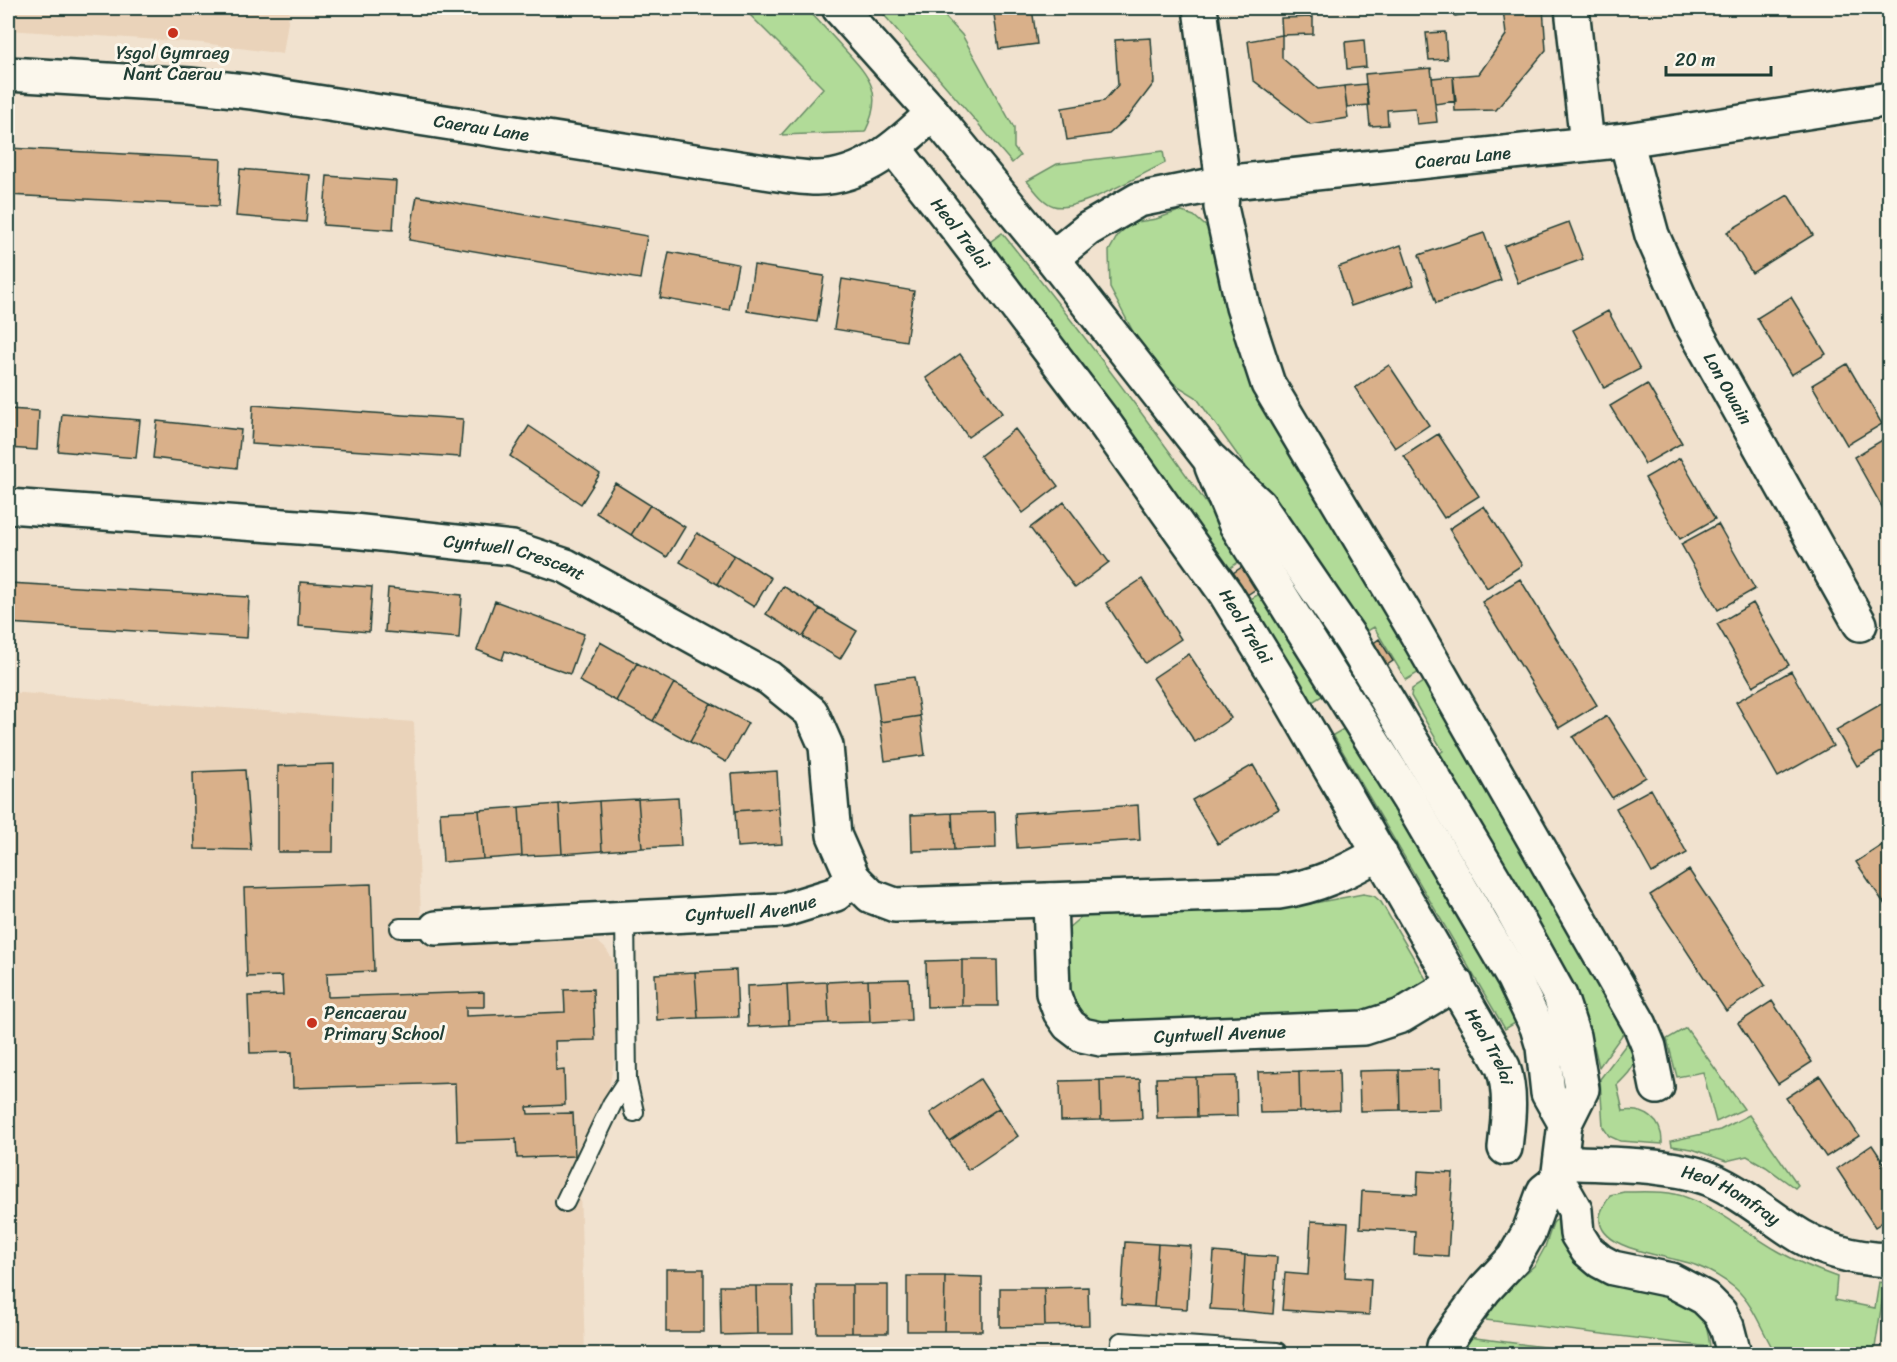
<svg xmlns="http://www.w3.org/2000/svg" width="1897" height="1362" viewBox="0 0 1897 1362" font-family="Sriracha,sans-serif">
<style>
.built{fill:#ead3ba}
.green{fill:#b1db98;stroke:#688c66;stroke-width:1.5}
.building{fill:#d9b08a;stroke:#1f3d34;stroke-width:1.5}
.lines{fill:none;stroke-linecap:round;stroke-linejoin:round}
.lane-casing{stroke:#1f3d34;stroke-width:22}
.street-casing{stroke:#1f3d34;stroke-width:38}
.secondary-casing{stroke:#1f3d34;stroke-width:38}
.lane{stroke:#fbf7ec;stroke-width:18}
.street{stroke:#fbf7ec;stroke-width:33}
.secondary{stroke:#fbf7ec;stroke-width:33}
.poi-dot{fill:#c8321e;stroke:#fbf7ec;stroke-width:2}
.labels{text-anchor:middle;stroke-width:6;stroke-linejoin:round;paint-order:stroke}
.poi-label{font-size:18px;fill:#1f3d34;stroke:#fbf7ec}
.street-label{font-size:18px;fill:#1f3d34;stroke:#fbf7ec}
</style>
<rect width="100%" height="100%" fill="#f1e2cf"/>
<filter id="ink" filterUnits="userSpaceOnUse"><feTurbulence type="fractalNoise" baseFrequency=".0167" numOctaves="2"/><feDisplacementMap in="SourceGraphic" scale="12" xChannelSelector="R" yChannelSelector="G"/><feConvolveMatrix kernelMatrix="1 2 1 2 8 2 1 2 1" color-interpolation-filters="sRGB"/></filter>
<g filter="url(#ink)">
<path class="built" d="M8 8H290L283 54 203 43 8 30Z
M8 692 414 722 422 944 514 940 597 941 606 949 613 960 617 985 614 1062 607 1098 580 1188 585 1354H8Z"/>
<path class="green" d="M743 8H806C819 21 831 35 844 49 871 78 884 94 865 132L781 135 823 88Z
M878 8H937L962 35 1014 128V148L1020 156 1012 163Z
M1163 151 1165 163C1142 174 1075 213 1054 206 1043 203 1034 189 1027 181L1057 164Z
M1179 211 1194 216 1210 230 1421 671 1406 680 1374 627 1359 636 1254 478 1196 397 1173 383 1137 339 1110 288 1109 251 1118 235 1131 223 1156 219Z
M1002 233C1087 338 1168 446 1244 558L1227 570 986 245Z
M1266 590 1330 691 1309 704 1247 601Z
M1426 680 1627 1028 1599 1067 1594 1046 1586 1048 1434 757 1443 751 1411 696 1412 689Z
M1352 724 1522 1019 1505 1029 1333 735Z
M1363 894 1374 896 1381 902 1426 979 1418 992 1384 1012 1105 1028 1079 1018 1068 998 1067 929 1082 916 1309 904Z
M1686 1028 1744 1109 1716 1122 1703 1072 1677 1077 1667 1039Z
M1633 1035C1638 1063 1637 1065 1617 1085L1623 1111C1645 1108 1663 1120 1662 1144L1620 1141 1609 1136 1603 1127 1600 1079Z
M1749 1115 1798 1185 1795 1188 1766 1167 1747 1156 1726 1161 1692 1149 1672 1146 1671 1141 1720 1130Z
M1624 1192C1645 1192 1668 1190 1688 1198 1721 1210 1748 1234 1778 1251 1797 1262 1817 1270 1837 1277L1835 1300 1875 1308 1879 1282 1885 1283 1874 1354H1776C1762 1332 1755 1306 1735 1288 1724 1279 1708 1270 1695 1265 1672 1255 1596 1252 1600 1216 1601 1209 1607 1201 1610 1195Z
M1556 1220 1561 1221C1569 1240 1576 1266 1594 1277 1608 1286 1623 1285 1639 1287 1662 1289 1697 1301 1706 1324 1708 1332 1709 1340 1710 1347L1477 1319 1495 1300 1535 1265 1545 1247 1553 1223Z
M1468 1337 1597 1354H1471C1466 1349 1465 1344 1468 1337Z"/>
<path class="building" d="M993 8H1032L1037 44 999 49Z
M1423 8H1449L1448 15 1423 14Z
M1453 8H1484L1485 11 1455 16Z
M1518 8H1543L1546 50 1496 110 1455 111 1453 76 1479 74 1506 35 1503 9Z
M1313 17V34L1282 35 1281 18Z
M1445 32 1447 59 1429 60 1426 33Z
M1282 35V58L1318 89 1344 86 1348 118 1310 124 1253 80 1248 41Z
M1151 38 1154 83 1129 116 1109 134 1067 140 1062 108 1104 101 1118 85 1115 40Z
M1364 40 1366 67 1347 69 1345 42Z
M1431 68 1437 122 1417 124 1415 108 1387 110 1388 125 1370 126 1365 74Z
M1453 76 1456 101 1435 104 1432 78Z
M1366 84 1369 105 1347 107 1344 86Z
M8 148 221 159 219 206 8 195Z
M240 169 310 175 306 222 236 216Z
M327 176 396 181 393 230 323 225Z
M1788 195 1813 235 1752 273 1727 232Z
M417 196 647 236 640 279 409 240Z
M1569 222 1583 259 1518 283 1504 246Z
M1484 233 1501 280 1436 303 1419 255Z
M1401 245 1414 285 1351 306 1338 267Z
M669 252 738 264 729 310 660 298Z
M754 265 824 276 817 322 747 311Z
M842 279 914 291 906 341 834 329Z
M1791 297 1826 354 1791 375 1757 318Z
M1608 311 1640 369 1604 388 1573 330Z
M960 354 1002 413 968 437 926 378Z
M1847 364 1882 424 1847 445 1812 385Z
M1389 365 1429 425 1395 448 1355 388Z
M1647 384 1682 443 1645 464 1610 406Z
M253 405 463 419 460 457 251 444Z
M8 409 39 411 37 450 8 448Z
M62 414 140 420 136 458 58 451Z
M157 421 241 430 237 468 153 458Z
M529 426 600 474 581 504 510 456Z
M1015 429 1058 486 1023 513 980 456Z
M1438 434 1479 496 1444 518 1404 456Z
M1889 436 1890 512 1886 514 1854 457Z
M1680 458 1715 519 1680 539 1645 478Z
M615 483 650 505 631 535 596 513Z
M1064 502 1109 562 1075 588 1030 528Z
M650 505 685 527 667 557 631 535Z
M1484 506 1522 565 1487 588 1449 529Z
M1718 524 1755 589 1718 610 1681 544Z
M697 533 734 555 717 584 680 562Z
M734 555 771 578 754 607 717 584Z
M1242 567 1256 589 1247 595 1233 573Z
M1142 579 1181 639 1145 663 1106 603Z
M1520 579 1597 705 1559 728 1482 602Z
M300 582 372 587 369 632 298 626Z
M9 583 249 597 247 638 8 623Z
M783 586 820 609 803 637 766 614Z
M388 588 462 595 459 638 385 632Z
M495 601 584 634 570 674 505 651 502 660 477 650Z
M1753 603 1789 665 1753 686 1717 624Z
M820 609 857 631 840 659 803 637Z
M1379 639 1393 661 1384 667 1371 645Z
M600 642 637 663 616 701 579 681Z
M1189 654 1231 718 1195 742 1153 678Z
M637 663 674 683 653 721 616 701Z
M1791 671 1833 746 1778 777 1736 702Z
M914 677 920 716 880 722 874 682Z
M674 683 711 703 690 742 653 721Z
M1890 699V747L1857 766 1836 730Z
M711 703 748 723 726 762 690 742Z
M920 716 925 755 885 761 880 722Z
M1607 716 1646 777 1612 798 1573 737Z
M334 764 333 852H278V766Z
M1253 765 1279 809 1218 844 1192 800Z
M245 770 251 850 195 849 193 772Z
M777 771 779 808 735 811 732 774Z
M1651 789 1687 853 1652 873 1616 808Z
M678 797 681 846 642 848 638 799Z
M638 799 642 848 602 851 599 801Z
M599 801 602 851 562 854 559 804Z
M559 804 562 854 522 856 519 807Z
M1138 805 1140 840 1017 848 1015 813Z
M519 807 522 856 483 859 479 810Z
M779 808 782 844 737 847 735 811Z
M479 810 483 859 443 862 440 812Z
M995 812 996 848 954 850 952 813Z
M952 813 954 850 912 851 911 815Z
M1890 840V912L1856 862Z
M1689 870 1765 985 1726 1011 1650 895Z
M371 884 374 971 327 973 328 997 484 992V1007H466V1016L565 1012 564 990 593 989 595 1040 555 1041 556 1071 564 1070 565 1105 527 1107 528 1114 573 1113 575 1156 517 1158 516 1139 457 1141 455 1083 293 1088 292 1052 250 1053 248 996 283 995 282 976 247 977 244 888Z
M962 960H997L998 1006H962Z
M962 960V1006L927 1007 926 961Z
M736 970 738 1017 698 1018 695 972Z
M695 972 698 1018 657 1020 655 974Z
M909 979 911 1020 870 1022 868 980Z
M868 980 870 1022 829 1023 827 982Z
M827 982 829 1023 789 1025 787 984Z
M787 984 789 1025 748 1027 747 986Z
M1772 1001 1812 1062 1778 1084 1738 1023Z
M1439 1069 1440 1109 1400 1110 1399 1070Z
M1339 1070 1340 1110 1300 1112 1299 1071Z
M1399 1070 1400 1110 1360 1111 1359 1071Z
M1299 1071 1300 1112 1260 1113 1258 1072Z
M1236 1076 1237 1116 1197 1117 1196 1077Z
M1820 1076 1859 1136 1826 1157 1786 1098Z
M1196 1077 1197 1117 1157 1118 1156 1078Z
M980 1079 999 1108 949 1141 930 1113Z
M1140 1079 1142 1119 1101 1120 1100 1080Z
M1100 1080 1101 1120 1061 1121 1060 1081Z
M999 1108 1018 1136 968 1170 949 1141Z
M1872 1145 1890 1172V1217L1875 1227 1837 1169Z
M1418 1171 1453 1173 1448 1256 1414 1254 1415 1231 1360 1228 1362 1191 1417 1194Z
M1311 1221 1348 1223 1345 1277 1371 1279 1369 1315 1282 1310 1285 1273 1308 1275Z
M1125 1242 1158 1244 1154 1307 1121 1305Z
M1158 1244 1191 1246 1187 1309 1154 1307Z
M1214 1252 1245 1255 1242 1311 1210 1309Z
M1245 1255 1277 1257 1273 1314 1242 1311Z
M666 1269H704V1332H666Z
M907 1276H945L944 1331H907Z
M945 1276 982 1277V1331H944Z
M816 1285H852V1333H817Z
M852 1285H888V1333H852Z
M720 1286H756L757 1334 721 1335Z
M756 1286H792L793 1334H757Z
M1088 1287 1089 1325 1045 1326 1044 1288Z
M1000 1288H1044L1045 1326 1000 1327Z"/>
<g class="lines">
<g class="lane-casing">
<path id="lane" d="M625 917 627 1081 634 1112
M400 928H436
M565 1202 612 1104 627 1081
M1120 1354 1121 1342 1277 1352"/>
</g>
<g class="street-casing">
<g id="street">
<path d="M839 8 933 113 1052 258 1208 457 1259 505 1352 641 1510 906 1560 996 1573 1036 1582 1089 1565 1123 1558 1180 1575 1210 1577 1234 1587 1250 1600 1261 1613 1268 1671 1280 1705 1298 1720 1313 1727 1327 1734 1354"/>
<path d="M1200 8 1223 183 1221 207 1243 307 1268 384 1411 624 1640 1025 1649 1047 1657 1087"/>
<path d="M1572 8 1587 144"/>
<path id="s1" d="M8 74 190 85 252 92 784 175C794 176 806 178 817 178 865 177 900 144 933 113"/>
<path id="s2" d="M1626 140 1652 235 1691 323 1860 624"/>
<path id="s3" d="M894 148 956 227 1103 421 1226 594 1280 682 1503 1067C1512 1094 1508 1121 1505 1148"/>
<path d="M1212 467 1235 523 1408 798 1514 979 1537 1027 1543 1047 1548 1093 1565 1123"/>
<path id="s4" d="M8 506 353 531 512 548 566 566 769 678 811 712 826 746 834 835 853 878"/>
<path id="s5" d="M1050 900 1053 993 1060 1012 1069 1025 1082 1035 1101 1039 1364 1028 1401 1016 1456 983"/>
<path id="s6" d="M436 928 784 910 836 894 853 878 871 896 895 905 1279 892C1319 886 1346 872 1380 853"/>
<path id="s7" d="M1561 1162C1605 1165 1671 1163 1710 1179 1740 1192 1764 1212 1791 1230 1820 1250 1855 1259 1890 1260"/>
<path d="M1443 1354 1444 1346 1459 1324 1485 1289 1514 1258 1529 1232 1544 1191 1558 1180"/>
</g>
</g>
<g class="secondary-casing">
<g id="secondary">
<path id="s8" d="M1052 258 1088 229 1138 200 1223 183 1626 140 1890 99"/>
</g>
</g>
<use href="#lane" class="lane"/>
<use href="#street" class="street"/>
<use href="#secondary" class="secondary"/>
</g>
</g>
<g class="poi-dot">
<circle cx="173" cy="33" r="6"/>
<circle cx="312" cy="1023" r="6"/>
</g>
<g class="labels">
<g class="poi-label">
<text x="173" y="59">Ysgol Gymraeg<tspan x="173" dy="21">Nant Caerau</tspan></text>
<text x="324" y="1019" text-anchor="start">Pencaerau<tspan x="324" dy="21">Primary School</tspan></text>
</g>
<g class="street-label">
<text dy="6" stroke="none"><textPath href="#s1" startOffset="477">Caerau Lane</textPath></text>
<text dy="6" stroke="none"><textPath href="#s8" startOffset="432">Caerau Lane</textPath></text>
<text dy="6" stroke="none"><textPath href="#s3" startOffset="108">Heol Trelai</textPath></text>
<text dy="6" stroke="none"><textPath href="#s2" startOffset="270">Lon Owain</textPath></text>
<text dy="6" stroke="none"><textPath href="#s4" startOffset="510">Cyntwell Crescent</textPath></text>
<text dy="6" stroke="none"><textPath href="#s3" startOffset="594">Heol Trelai</textPath></text>
<text dy="6" stroke="none"><textPath href="#s6" startOffset="316">Cyntwell Avenue</textPath></text>
<text dy="6" stroke="none"><textPath href="#s5" startOffset="284">Cyntwell Avenue</textPath></text>
<text dy="6" stroke="none"><textPath href="#s3" startOffset="1080">Heol Trelai</textPath></text>
<text dy="6" stroke="none"><textPath href="#s7" startOffset="176">Heol Homfray</textPath></text>
</g>
</g>
<rect width="1897" height="1362" fill="none" stroke="#fbf7ec" stroke-width="30"/>
<rect x="15" y="15" width="1867" height="1332" fill="none" stroke="#1f3d34" stroke-width="2" filter="url(#ink)"/>
<path d="M1666 66v9h105v-9" fill="none" stroke="#1f3d34" stroke-width="3"/>
<text x="1675" y="66" font-size="18" fill="#1f3d34" stroke="#fbf7ec" stroke-width="4.5" paint-order="stroke">20 m</text>
</svg>
